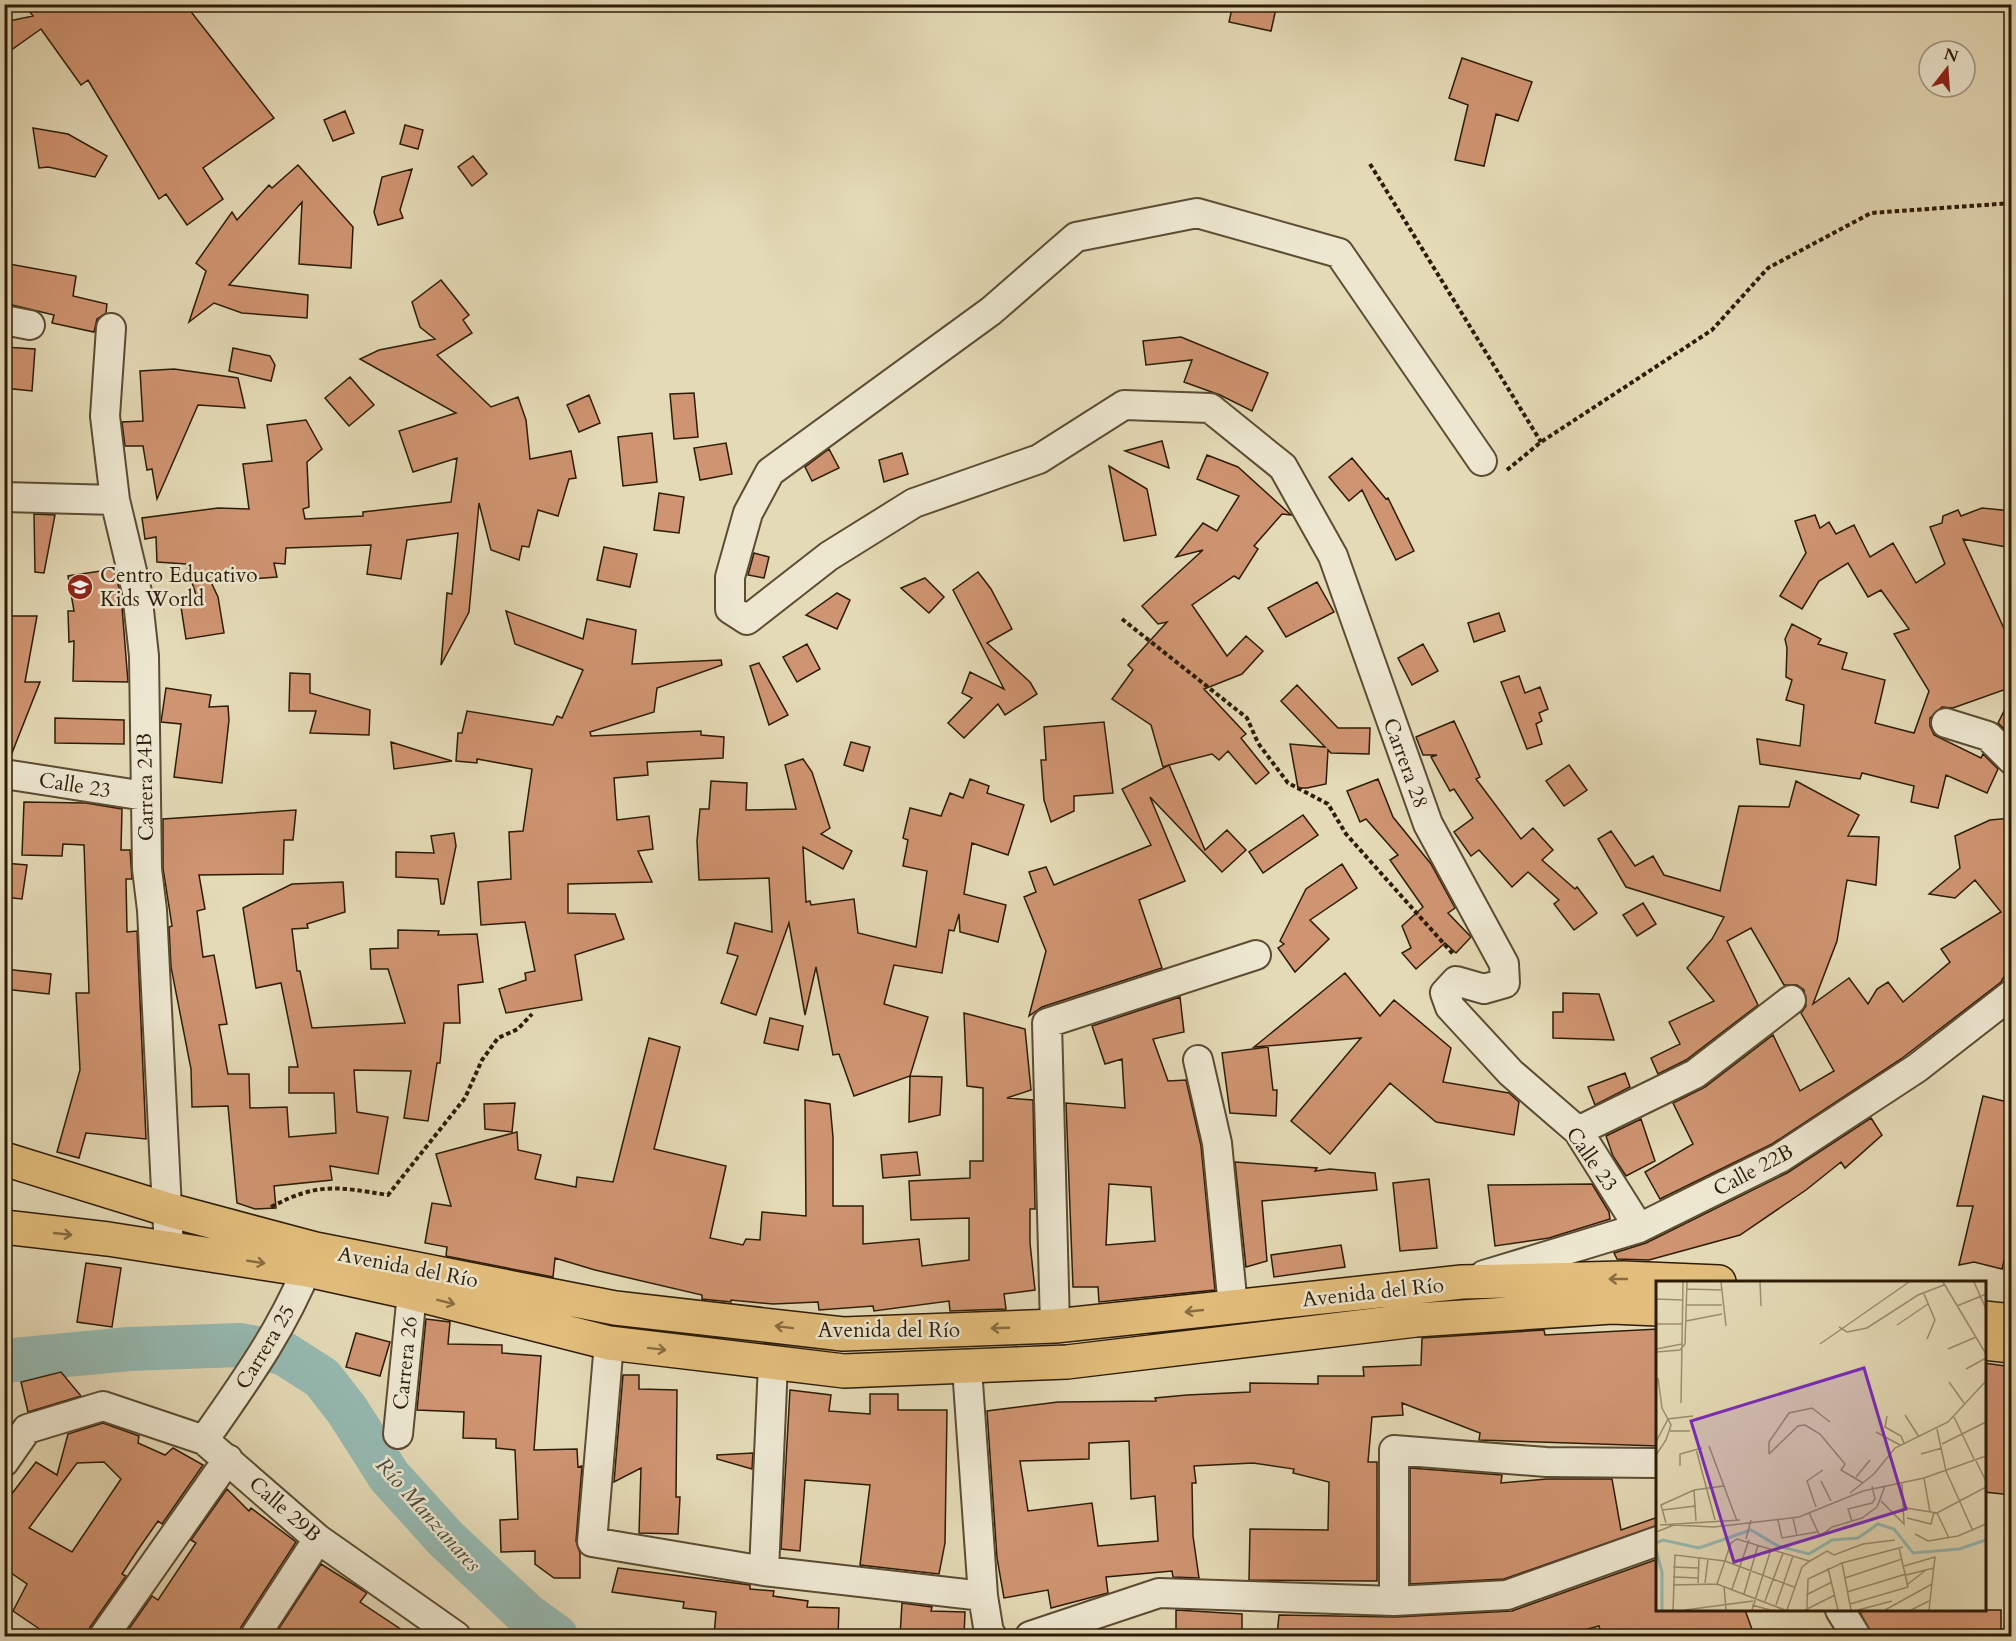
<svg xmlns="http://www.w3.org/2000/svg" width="2016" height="1641" viewBox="0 0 2016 1641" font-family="Cardo,serif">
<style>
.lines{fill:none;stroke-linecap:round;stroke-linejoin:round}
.river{stroke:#96bab2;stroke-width:44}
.building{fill:#cf9471;stroke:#2e1c07;stroke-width:1.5;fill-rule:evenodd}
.minor-casing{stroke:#5c4c33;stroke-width:32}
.major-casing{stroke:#2e1c07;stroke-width:36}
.path{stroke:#2e1c07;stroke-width:4;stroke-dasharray:4.5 3;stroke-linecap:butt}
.minor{stroke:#ede7d0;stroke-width:28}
.major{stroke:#e2bd7b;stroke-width:33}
.oneway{stroke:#886c41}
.labels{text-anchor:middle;stroke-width:5;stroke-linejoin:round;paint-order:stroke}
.poi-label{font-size:21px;fill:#2e1c07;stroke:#ede7d0;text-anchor:start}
.street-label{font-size:21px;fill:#2e1c07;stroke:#ede7d0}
.water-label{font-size:22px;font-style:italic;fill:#4d4b3a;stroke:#ede7d0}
.inset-river{fill:none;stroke:#96bab2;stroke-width:3}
.inset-road{fill:none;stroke:#9b8e70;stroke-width:1.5}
.view{fill:#7b2cbf;fill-opacity:0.15;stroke:#7b2cbf;stroke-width:3}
.inset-edge{fill:none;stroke:#2e1c07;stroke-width:3}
</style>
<rect width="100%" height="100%" fill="#e4dab6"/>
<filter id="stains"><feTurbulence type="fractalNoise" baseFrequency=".00333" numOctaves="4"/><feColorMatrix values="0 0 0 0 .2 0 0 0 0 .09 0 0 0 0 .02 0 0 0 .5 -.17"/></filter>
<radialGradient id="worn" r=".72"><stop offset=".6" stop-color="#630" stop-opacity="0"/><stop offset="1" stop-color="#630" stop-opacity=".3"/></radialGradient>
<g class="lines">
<path class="river" d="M4 1361 129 1349 239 1345 283 1353 322 1378 347 1410 389 1476 446 1539 527 1615 556 1636"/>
</g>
<path class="building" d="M24 4H185L274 118 203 168 223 199 187 225 166 194 159 199 88 80 81 85 41 29 4 55V22L33 16Z
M1233 4H1277L1271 31 1229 22Z
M1462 58 1532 82 1518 121 1496 114 1484 166 1455 160 1468 105 1449 98Z
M345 111 354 133 333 141 324 120Z
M405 125 423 130 418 149 400 144Z
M33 128 68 134 107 156 95 177 48 167 39 168Z
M473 156 487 174 472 186 458 167Z
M298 165 353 227 351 268 299 264 302 202 229 285 308 295 307 318 242 313 214 303 189 322 206 271 196 263 232 212 237 220 269 185 272 188Z
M412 169 400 210 403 218 378 225 374 212 382 177Z
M9 264 76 276 73 296 107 304 106 313 97 319 94 332 52 323 54 315 4 303V275Z
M441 280 469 315 463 320 472 333 437 355 491 407 518 397 526 420 530 459 571 451 576 478 569 479 558 516 538 510 529 547 522 546 519 560 491 550 479 503 469 612 441 665 447 593 452 594 458 533 407 540 401 579 367 574 371 545 286 548 285 564 274 563 277 577 211 582 218 597 224 633 186 639 181 607 199 604 186 564 157 562 156 537 145 539 142 518 218 508 249 509 243 464 272 461 267 425 306 420 322 449 307 462 309 507 303 509 305 519 363 516V512L451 502 457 458 413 472 399 431 456 413 360 359 379 350 435 339 420 327 412 302Z
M1181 337 1268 373 1252 411 1220 395 1184 382 1192 360 1146 365 1143 341Z
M4 347 35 349 32 391 4 388Z
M233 348 270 356 275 365 271 381 229 371Z
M174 369 238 378 245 408 198 405 157 499 152 469 147 470 143 446H125L122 422 143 421 140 371Z
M350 377 374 405 349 426 325 398Z
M694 393 698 437 674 439 670 394Z
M589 395 600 423 579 432 567 405Z
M652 433 657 482 623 486 618 437Z
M1162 441 1169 468 1125 451Z
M726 443 732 474 700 480 694 448Z
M829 449 839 468 812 481 805 467Z
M902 453 908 474 884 482 879 460Z
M1207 455 1238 467 1291 515 1282 514 1254 546 1258 549 1239 579 1234 576 1192 605 1227 656 1246 636 1263 651 1242 674 1204 689 1246 734 1241 738 1269 773 1256 784 1228 751 1219 760 1212 754 1169 765 1205 850 1227 830 1246 850 1222 872 1150 797 1185 881 1139 900 1162 968 1042 1007 1029 1016 1046 951 1024 897 1036 892 1029 872 1046 867 1054 885 1151 845 1122 789 1169 765 1163 767 1151 725 1112 699 1133 670 1128 665 1167 622 1158 624 1142 606 1203 550 1176 557 1203 523 1217 531 1239 496 1197 479Z
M1352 458 1386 499 1388 498 1414 551 1396 560 1362 490 1349 501 1329 477Z
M1109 466 1147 489 1156 535 1124 541Z
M659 493 684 497 679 533 654 530Z
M1982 508 2012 511V548L1963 539 2012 646V687L1953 708 1942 707 1930 718V726L1934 735 1981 758 1983 754 1998 769 1987 793 1946 775 1938 808 1911 802 1914 786 1862 773 1860 779 1760 764 1757 739 1800 746 1804 705 1786 700 1792 680 1786 677 1787 648 1785 639 1792 624 1821 639 1818 644 1847 653 1842 669 1885 680 1875 723 1914 733 1929 691 1894 634 1909 629 1881 590 1868 597 1848 563 1819 581 1802 609 1780 596 1806 553 1795 521 1815 515 1820 528 1829 522 1836 534 1854 525 1870 557 1893 543 1916 583 1945 564 1930 527 1942 523 1943 516 1958 510 1961 516Z
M34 514 55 515 44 573 35 572Z
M604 547 637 554 630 587 597 580Z
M754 553 769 557 764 578 748 575Z
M114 569 121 595 128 682 73 681 74 641 69 642 68 611H74L68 576Z
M978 572 991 589 1012 629 987 643 1030 682 1037 694 1005 715 998 704 964 738 948 723 972 698 962 693 970 672 1004 689 953 590Z
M925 578 944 597 929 613 901 588Z
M1317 582 1334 612 1286 637 1268 608Z
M837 593 850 600 837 629 806 615Z
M506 611 583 639 587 619 636 630 632 664 721 660 722 665 657 688 654 712 590 732 591 736 701 731V735L724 737 723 758 647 762 648 775 614 778 617 820 649 816 653 849 638 851 652 882 568 884V913L615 914 624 939 575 955 582 1000 506 1013 499 989 526 980 525 973 535 971 525 922 481 925 478 882 511 879 509 832 523 831 532 769 477 759V763L456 761 458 733H462L467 711 553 725 557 716 562 718 583 670 515 644Z
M1499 613 1505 631 1474 642 1468 623Z
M4 616H37L25 682H40L10 758H4Z
M807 644 820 669 797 682 783 657Z
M1423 644 1438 671 1412 685 1398 658Z
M759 663 788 715 769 725 750 666Z
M290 673 310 674V693L370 710 369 735 310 733 316 711H289Z
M1519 676 1525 693 1540 687 1548 709 1539 713 1542 721 1536 724 1542 744 1527 749 1501 682Z
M1297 685 1338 728H1370L1369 754 1331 753 1328 750 1326 784 1307 788H1298L1290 744 1325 747 1281 701Z
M166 688 211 695 209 707 228 706 229 720 222 783 174 777 181 724 161 722Z
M2012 695V736L1998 723Z
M55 718 124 720V744L55 743Z
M1454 721 1480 777 1476 779 1521 839 1533 828 1553 850 1542 860 1575 889 1577 887 1597 913 1574 930 1554 904 1559 900 1528 872 1512 887 1479 850 1471 856 1454 832 1473 818 1454 789 1450 791 1431 757 1437 755H1423L1416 737Z
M1104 722 1113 793 1074 796V811L1051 822 1044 800 1041 760H1046L1044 727Z
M391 742 452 761 394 769Z
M851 742 870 747 863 771 844 765Z
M803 759 812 772 830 828 821 834 852 851 843 869 803 847 806 902 810 901 811 905 854 899 858 933 916 947 927 871 903 866 908 840 903 838 910 808 941 816 950 793 963 798 970 779 989 786 987 793 1024 805 1008 855 972 843 964 894 1006 905 998 942 960 932 959 914 954 931 949 930 942 973 894 965 884 1004 928 1017 910 1076 854 1096 839 1054 833 1055 816 967 805 1015 789 923 756 1015 721 1003 738 956 727 953 735 923 772 932 769 878 699 880 697 841 700 809H709L711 781 747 783 746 810 796 809 785 765Z
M1569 765 1587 790 1564 806 1546 781Z
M1378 779 1393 817 1431 864 1455 908 1448 913 1471 937 1456 953 1445 943 1416 969 1402 953 1411 948 1402 926 1423 907 1390 860 1398 855 1366 819 1360 822 1347 791Z
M1796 781 1859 815 1848 836 1879 837 1876 885 1847 880 1837 941 1813 1004 1849 978 1868 1004 1877 989 1888 982 1903 1002 1950 962 1941 949 2001 912 1975 880 1955 898 1929 894 1960 868 1955 836 1990 820 2012 818V963L2001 982 1901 1059 1772 1144 1660 1199 1645 1172 1693 1144 1673 1103 1705 1087 1773 1035 1800 1091 1834 1071 1801 1013 1806 1006 1804 990 1797 985H1784L1751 928 1727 941 1758 1005 1686 1060 1658 1074 1651 1058 1680 1044 1669 1022 1714 1001 1687 968 1712 939 1724 917 1626 887 1598 839 1611 831 1635 866 1653 856 1664 875 1720 891 1739 806 1789 807Z
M24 802 86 803 122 809 121 850H130L132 879H126L127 932 137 931 146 1139 86 1133 79 1158 57 1152 80 1070 76 993H89L84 845 63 844 62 856 22 855Z
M296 810 293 840H284L283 874 199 875 205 909 197 911 203 957 214 955 227 1024 219 1025 228 1074H249L250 1108 287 1107 289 1137 336 1133 334 1093H289V1067H298L281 983 256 988 243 908 292 884 343 882 345 912 307 924 308 928 292 929 297 971H300L312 1028 405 1023 388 969H371L370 949 398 948V930L439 931 438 935 477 934 483 982 458 985 460 1023H444L440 1063H437L428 1121 404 1118 411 1071 354 1070 357 1112 388 1117 378 1174 330 1166 332 1180 274 1186 276 1208 255 1209 237 1203 228 1106 192 1107 191 1069 171 967 169 927 172 926 163 868V819Z
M1303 815 1318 835 1263 873 1249 852Z
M454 833 456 846 444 904H441L438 879 396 877V852L434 853 431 836Z
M4 863 27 865 22 899 4 897Z
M1342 864 1357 888 1310 920 1329 939 1295 972 1278 948 1284 944 1280 941 1306 889Z
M1643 903 1656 924 1637 936 1623 915Z
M4 969 51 974 49 994 4 989Z
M1345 973 1380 1016 1394 1000 1451 1048 1443 1082 1509 1093 1519 1102 1514 1135 1436 1122 1390 1083 1330 1154 1291 1121 1361 1038 1254 1047Z
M1563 993 1599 994 1614 1040 1553 1038V1012H1563Z
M1180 997 1184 1032 1153 1039 1168 1081 1186 1080 1201 1146 1215 1290 1099 1302 1098 1287H1073L1066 1103 1125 1108 1122 1059 1105 1064 1092 1026ZM1109 1184 1151 1187 1155 1241 1106 1245Z
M964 1013 1025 1029 1031 1090 1007 1098 1033 1100 1035 1209H1030V1243L1035 1290 1004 1294 1006 1309 950 1311 949 1301 874 1311 873 1306 819 1310 818 1302 773 1304 731 1300V1302L702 1299V1295L595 1270 555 1258 553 1277 446 1256 447 1247 425 1243 432 1203 451 1206 436 1154 517 1132 518 1150 541 1155 535 1179 576 1187 577 1177 613 1182 649 1038 680 1047 654 1149 726 1166 710 1238 743 1245 746 1239 760 1240 762 1212 806 1216 805 1100 830 1104 833 1137V1206H863V1244L919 1239 922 1266 969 1260V1218L911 1220 909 1181 970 1178V1161H983V1088L967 1086Z
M770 1018 803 1026 798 1050 764 1043Z
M1268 1047 1273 1090H1277L1276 1116 1230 1113 1222 1053Z
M1625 1073 1630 1087 1595 1105 1588 1087Z
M910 1076 942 1077 940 1115 909 1122Z
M1983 1096 2012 1103V1228L2002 1269 1974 1262 1959 1265 1973 1206H1957Z
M515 1103 512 1132 485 1129 484 1104Z
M1871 1118 1882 1135 1845 1168 1841 1162 1806 1190 1740 1235 1649 1260 1617 1259 1614 1253 1646 1243 1787 1173Z
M1641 1119 1655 1161 1626 1176 1613 1156 1606 1136Z
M917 1152 920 1175 883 1178 881 1155Z
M1235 1162 1317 1168 1315 1171 1330 1169 1375 1173 1377 1190 1262 1201 1267 1261 1246 1267Z
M1429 1179 1437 1248 1400 1251 1393 1183Z
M1592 1184 1609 1212 1610 1219 1549 1238 1495 1246 1488 1185Z
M1341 1245 1345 1267 1274 1277 1271 1255Z
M86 1263 121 1268 112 1327 77 1322Z
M426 1319 450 1322 448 1344 502 1345V1353L541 1356 534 1450 577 1449 578 1467 582 1466 576 1541 580 1553V1578H554L535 1564V1551L501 1552 500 1520 518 1519 515 1450 496 1448V1439L463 1438 464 1412 417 1410Z
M1658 1329V1446L1479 1440 1480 1433 1402 1403 1403 1415 1372 1417 1368 1462H1377V1581L1249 1580 1250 1529 1328 1530 1329 1482 1293 1473 1294 1469 1253 1463 1194 1466 1196 1483H1192L1193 1536 1199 1578 1173 1577 1172 1571 1106 1577 1108 1593 1051 1608 1048 1590 1004 1598 997 1558 987 1411 1058 1402 1156 1401 1155 1398 1187 1395 1250 1392V1383L1318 1384V1376H1364L1363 1367 1421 1365 1422 1338 1544 1330 1545 1335ZM1129 1441 1131 1499 1155 1496 1158 1541 1098 1546 1092 1503 1028 1511 1020 1461 1089 1459V1443Z
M356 1333 390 1342 380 1376 346 1367Z
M1984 1363 2012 1367V1495L1984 1492Z
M61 1372 81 1396 28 1412 21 1382Z
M623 1375H639V1389L677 1390 676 1497H680L678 1534 639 1533 641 1468 614 1482Z
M790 1390 831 1395 829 1411 870 1414V1394H898V1410H947L945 1543 939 1574 860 1565 870 1485 805 1480 800 1551 781 1549Z
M103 1423 139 1436 138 1443 165 1455 173 1448 203 1465 162 1524 158 1521 137 1551 122 1574 126 1576 90 1627 88 1636H50L13 1611 27 1584 4 1568V1504L36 1462 57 1475 68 1434ZM104 1462 121 1479 72 1552 29 1528 77 1463Z
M753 1453 752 1469 717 1459V1455Z
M1410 1468 1502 1475 1501 1483 1547 1479H1612L1621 1530 1658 1517V1525L1504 1579 1410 1584Z
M227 1489 249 1511 251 1508 296 1542 241 1627 239 1636H124L152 1596 158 1600 196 1543 191 1540Z
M1658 1559V1610H1745L1753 1632 1741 1636H1602L1599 1626 1563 1636H1277L1279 1615 1395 1617 1512 1611Z
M321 1564 367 1593 360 1602 411 1636H274Z
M618 1568 750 1585V1589L774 1591 773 1596 808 1601 807 1607 839 1608 838 1636H714L716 1612 683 1608 684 1602 612 1592Z
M902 1603 932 1607 931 1611 965 1612 964 1636H900Z
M1176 1610 1242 1614V1636H1176Z
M1859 1610H2001V1636H1872Z"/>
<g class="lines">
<g class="minor-casing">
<path id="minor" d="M4 320 30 325
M111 328 105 416 115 500 137 592 144 656 147 869 152 910 169 1249
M1482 461 1339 253 1197 213 1076 237 991 311 770 472 748 513 730 577V609L747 620 829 556 914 503 1039 459 1124 405 1210 408 1283 467 1333 556 1428 824 1504 964 1505 983 1484 989 1456 981 1445 993 1450 1007 1511 1073 1578 1131 1639 1228
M4 497 115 500
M1946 723 1988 736 2012 760
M4 774 145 796
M1198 1060 1217 1143 1233 1307
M1578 1131 1695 1074 1791 1000
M1484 1275 1639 1228 1780 1158 1917 1068 2012 994
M1055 1326 1047 1023 1256 955
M609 1343 592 1542 764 1571 983 1596
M967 1368 983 1596 989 1633 992 1636
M398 1434 412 1293
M204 1440C247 1379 289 1320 314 1250
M4 1462 27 1429 103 1406 204 1440 318 1539 456 1636
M764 1571 773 1363
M1394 1601V1450L1546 1462 1658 1463
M1840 1610 1856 1636
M104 1636 228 1459
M255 1636 318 1539
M1030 1636 1159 1593 1394 1601 1507 1595 1658 1541"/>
</g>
<g class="major-casing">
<path id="major" d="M4 1159 169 1210 315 1249 615 1308 843 1334 1055 1326 1462 1282 1623 1278 1719 1282
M4 1227 108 1239 307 1270 412 1293 609 1343 844 1371 1067 1362 1416 1320 1612 1307 1658 1309
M1984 1318 2012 1321
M1984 1343 2012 1346"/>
</g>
<path class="path" d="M1370 164 1541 442
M1507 470 1541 442 1712 330 1768 268 1871 213 2012 203
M1122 619 1247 718 1258 743 1288 783 1328 804 1346 834 1454 955
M271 1207C318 1182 338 1187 388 1195L465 1098 482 1060 498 1038 518 1029 532 1014"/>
<use href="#minor" class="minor"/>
<use href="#major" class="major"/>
</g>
<defs><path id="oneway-shaft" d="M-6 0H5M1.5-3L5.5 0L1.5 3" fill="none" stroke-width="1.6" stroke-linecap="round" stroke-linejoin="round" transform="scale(1.5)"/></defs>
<g class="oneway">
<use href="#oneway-shaft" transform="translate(63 1234) rotate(6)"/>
<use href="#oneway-shaft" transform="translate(256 1262) rotate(9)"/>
<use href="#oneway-shaft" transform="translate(1618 1279) rotate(180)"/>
<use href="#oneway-shaft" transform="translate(446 1302) rotate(14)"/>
<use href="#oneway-shaft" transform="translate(1194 1311) rotate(174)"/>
<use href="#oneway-shaft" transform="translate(784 1327) rotate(-173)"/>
<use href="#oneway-shaft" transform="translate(1000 1328) rotate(178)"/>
<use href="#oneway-shaft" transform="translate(657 1349) rotate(7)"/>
</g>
<defs>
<g id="school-disc" transform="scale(1.35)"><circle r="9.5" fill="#8f2418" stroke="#ede7d0"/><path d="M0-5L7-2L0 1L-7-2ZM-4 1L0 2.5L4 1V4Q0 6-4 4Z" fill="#fff"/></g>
</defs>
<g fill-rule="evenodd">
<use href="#school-disc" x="80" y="587"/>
</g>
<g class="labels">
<g class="poi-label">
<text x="100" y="582">Centro Educativo<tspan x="100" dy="24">Kids World</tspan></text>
</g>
<g class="street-label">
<text transform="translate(1406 763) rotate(70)" y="7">Carrera 28</text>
<text transform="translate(75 785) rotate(9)" y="7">Calle 23</text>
<text transform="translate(145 787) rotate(-91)" y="7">Carrera 24B</text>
<text transform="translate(1592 1159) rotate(55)" y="7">Calle 23</text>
<text transform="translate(1753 1170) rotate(-28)" y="7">Calle 22B</text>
<text transform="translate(408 1267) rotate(11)" y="7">Avenida del Río</text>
<text transform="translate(1373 1292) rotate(-6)" y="7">Avenida del Río</text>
<text x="889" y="1337">Avenida del Río</text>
<text transform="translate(265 1347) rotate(-59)" y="7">Carrera 25</text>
<text transform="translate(405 1363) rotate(-84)" y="7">Carrera 26</text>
<text transform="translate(285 1509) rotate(41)" y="7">Calle 29B</text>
</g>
<g class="water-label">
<text transform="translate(429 1514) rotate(48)" y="8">Río Manzanares</text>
</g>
</g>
<g transform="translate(1656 1281)">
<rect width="330" height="330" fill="#e4dab6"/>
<path class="inset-river" d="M0 262 7 259 43 267 95 249 122 265 153 273 176 259 202 257 222 243 238 248 257 272 303 268 330 259M0 269 6 291V329"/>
<path class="inset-road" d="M65 1 70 45M104 1 105 25M287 1 330 73M318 1 330 28M31 8 66 9M268 13 279 39 271 58M0 18 27 19M30 24H66M301 25 330 13M30 40 66 33M0 43H27M241 44 272 23M183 46 191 51 211 47 262 14 288 4M164 63 253 1M0 68 26 63M292 68 320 56M0 71 24 69 29 63 31 1M310 88 330 77M293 101 308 122M25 122 27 1M249 134 263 156M231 135 229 146 245 155 248 162M298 136 318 178M281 148 290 190 317 250M14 150H34M220 151 244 164M0 161 12 138 37 135M286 163 330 141M53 165 81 240M40 168 59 239M113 173 142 145 149 144 164 153 189 183 185 189 207 202M113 173V161L133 132 156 127 174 141M265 173 286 167M0 174 10 159 15 144 6 127 2 97M320 180 330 200M24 185V173L46 167M200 196 214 179M268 197 274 231M165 200 175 220M38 209 40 240M194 212 218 193 239 167 292 141 330 100M225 220 248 243 246 202M160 226 151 200 167 189M250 227 281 232 330 206M6 229 40 225M153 232 164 255 176 246 206 237 221 226 229 205M281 232 293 257M137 237 141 255M251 237 275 243 278 231M122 239 126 257 161 251M196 240 192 228 216 222 219 218 216 205M10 242 5 224 38 209 68 205M4 244 84 239M0 251 18 244 58 246 143 236 207 210 268 197 330 175M259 253 272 260 302 255 330 243M90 258 95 239M186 282 195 329M248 285 279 276 273 329M17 286 42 287M172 287 182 329M250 294 278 287M17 296 42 297M189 297 246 278M42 302 43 277M49 302 52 278M61 303 75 262 81 258 153 280M252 303 270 289M17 304 61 303 129 329M68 305 70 329M76 308 93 259M191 311 250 293M88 313 102 264M150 314 176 301M109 320 127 272M194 323 252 306 243 267M96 324 114 329M120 324 137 275M151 327 152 298 186 282 247 266M17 329 19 274 69 280 138 306M29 329 97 320M96 329 115 268M131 329 146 286 154 280 171 270 178 274 207 263 239 259M149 329 179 314M202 329 236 320M229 329 276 303M255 329 273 320"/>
<path class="view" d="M208 87 250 228 78 281 35 140Z"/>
<rect width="330" height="330" class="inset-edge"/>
</g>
<rect width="2016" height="1641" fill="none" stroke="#e4dab6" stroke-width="24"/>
<rect x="6" y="6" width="2004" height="1629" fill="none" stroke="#2e1c07" stroke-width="3"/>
<rect x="12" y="12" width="1992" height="1617" fill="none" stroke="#2e1c07" stroke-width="1.5"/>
<g transform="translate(1947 69) rotate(17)"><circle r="28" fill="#ede7d0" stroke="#a19680" stroke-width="1.5"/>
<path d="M0-4.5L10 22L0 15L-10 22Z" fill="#8f2418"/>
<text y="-9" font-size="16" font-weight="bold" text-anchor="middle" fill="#2e1c07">N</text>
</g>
<rect width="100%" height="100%" filter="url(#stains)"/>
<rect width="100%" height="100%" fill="url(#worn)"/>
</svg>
